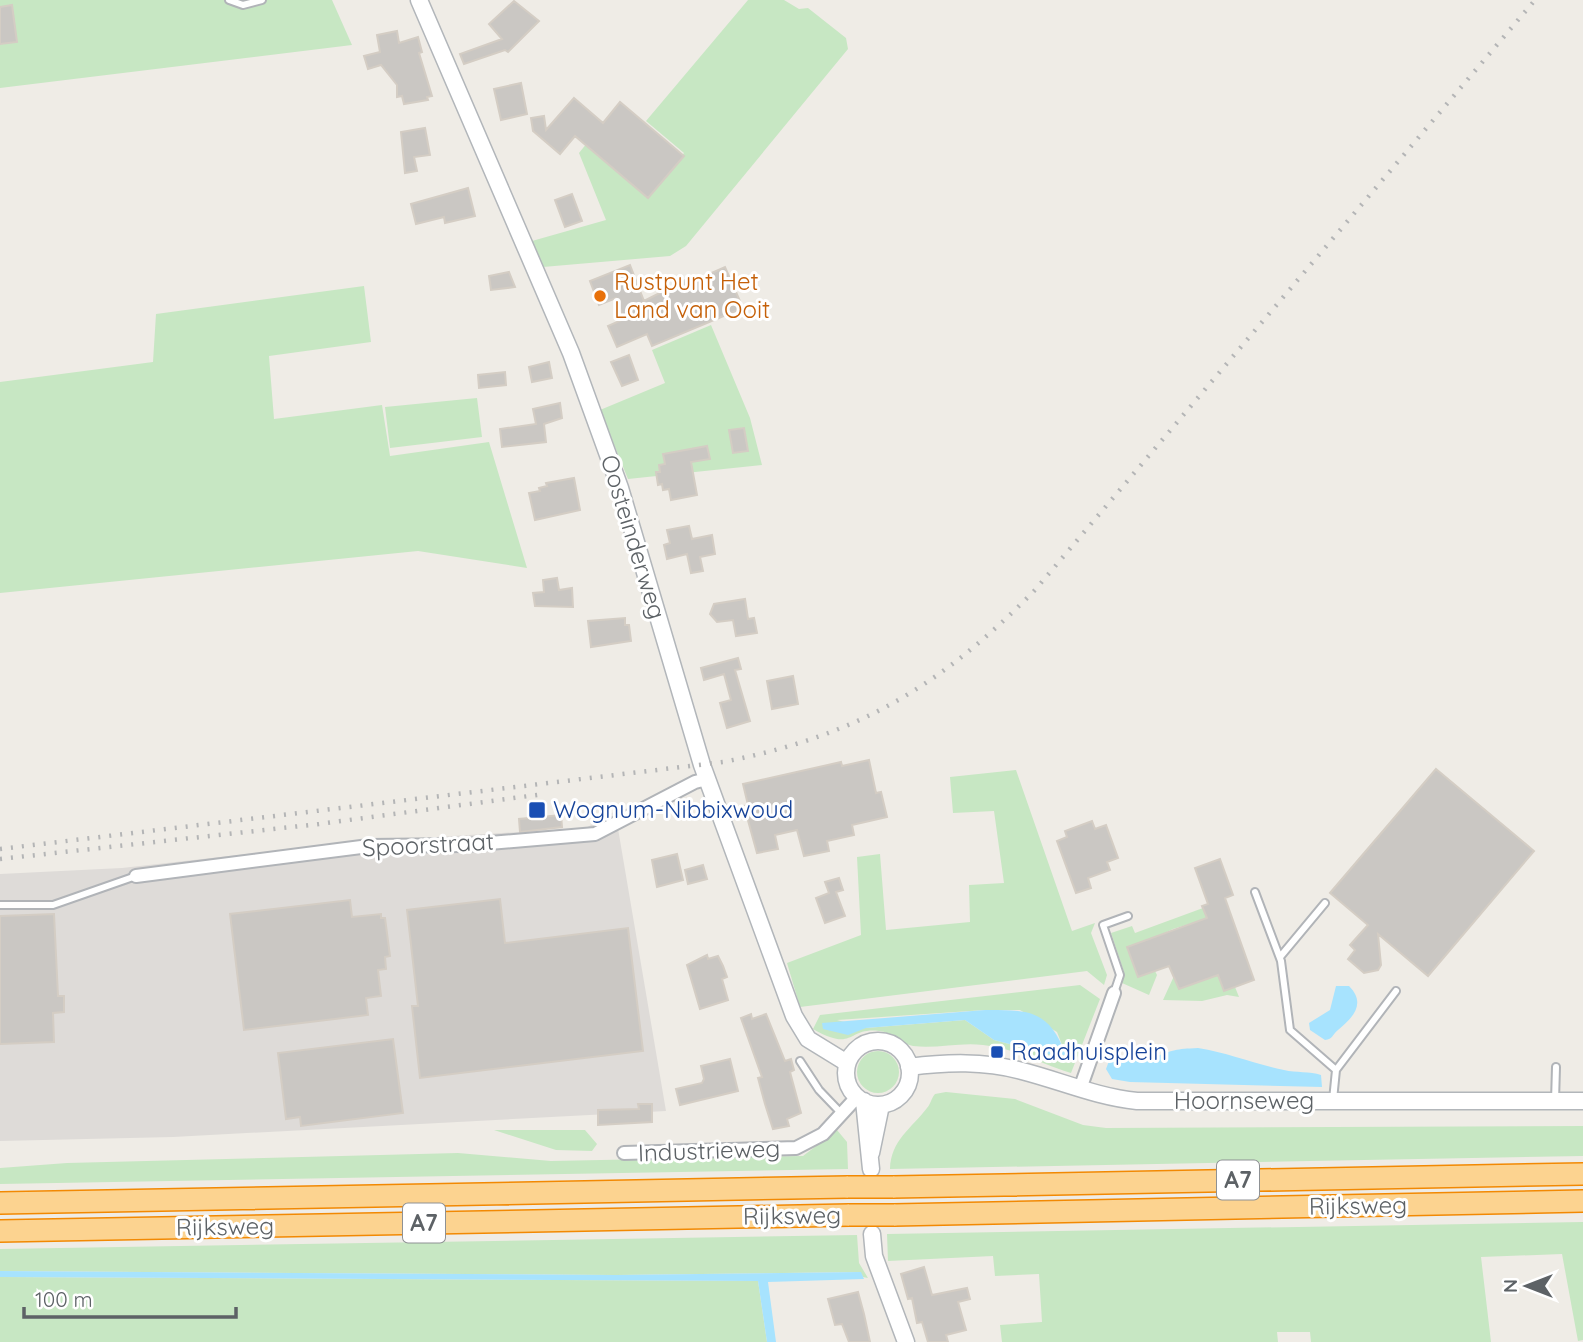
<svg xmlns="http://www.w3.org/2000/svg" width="1583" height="1342" viewBox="0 0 1583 1342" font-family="Quicksand,sans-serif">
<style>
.industrial{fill:#dedbd8}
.green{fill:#c7e7c3;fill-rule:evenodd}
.water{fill:#a7e3fe}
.building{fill:#cac7c3;stroke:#d4cdc4;stroke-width:2}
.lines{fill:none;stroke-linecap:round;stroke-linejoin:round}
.lane-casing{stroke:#b1b4b8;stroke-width:10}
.street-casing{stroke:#b1b4b8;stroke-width:16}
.secondary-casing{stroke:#b2b6ba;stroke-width:19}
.highway-casing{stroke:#f28903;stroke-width:24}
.lane{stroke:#fff;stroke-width:6}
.street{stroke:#fff;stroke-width:12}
.secondary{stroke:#fff;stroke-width:16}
.highway{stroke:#fcd390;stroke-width:21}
.rail{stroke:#b4b5b6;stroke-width:4.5;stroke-dasharray:2 9;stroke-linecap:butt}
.highway-bridge-casing{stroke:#f28903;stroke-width:24;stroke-linecap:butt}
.highway-bridge{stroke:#fcd390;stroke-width:21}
.food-dot{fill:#e8710a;stroke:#fff;stroke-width:2.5}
.transit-dot{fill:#1a4fb4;stroke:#fff;stroke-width:2.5}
.labels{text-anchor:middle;stroke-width:6;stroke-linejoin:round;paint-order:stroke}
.shield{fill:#fff;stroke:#8e9194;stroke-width:2}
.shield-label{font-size:23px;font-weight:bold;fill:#5d6266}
.food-label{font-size:24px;fill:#c56008;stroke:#fff;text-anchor:start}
.street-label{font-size:24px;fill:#5d6266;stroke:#fff}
.transit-label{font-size:24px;fill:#164399;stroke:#fff;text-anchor:start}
</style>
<rect width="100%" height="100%" fill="#efece6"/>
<path class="industrial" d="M615 811 666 1111 173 1137 0 1141V874L122 868 354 842 586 828Z"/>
<path class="green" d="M0 0H332L352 45 0 88Z
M748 0H784L799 9 808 8 846 38 848 49 686 246 670 256 543 267 532 241 606 220 579 153 587 143 649 195 684 153 646 121Z
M364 286 371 342 269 356 274 419 382 405 390 456 489 442 527 568 418 551 0 593V382L153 362 156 314Z
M711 325 750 418 762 465 628 479 600 410 665 383 652 350Z
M477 398 482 437 390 448 385 407Z
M1016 770 1072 931 1095 923 1091 933 1107 975 1104 985 1087 971 800 1007 787 963 861 935 857 857 880 854 886 930 970 922 969 885 1004 883 994 811 953 813 950 777Z
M1203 908 1209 918 1173 929 1128 950 1137 975 1155 971 1157 975 1149 995 1122 983 1124 972 1111 933 1132 926 1135 933Z
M1218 975 1226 990 1235 987 1239 997 1227 995 1202 1001 1163 1000 1174 976 1181 988Z
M1080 985 1100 999 1071 1073C1041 1064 1015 1048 983 1045 960 1042 936 1049 913 1046 901 1044 892 1032 879 1031 847 1027 855 1053 813 1029L820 1015ZM985 1010H1020L1057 1032 1066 1055H1052L994 1040 965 1020 866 1028 837 1020Z
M857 1072a21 21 0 1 1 42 0a21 21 0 1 1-42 0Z
M946 1092 1015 1099 1083 1125 1106 1128 1583 1126V1156L890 1169C891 1140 911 1129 927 1108 931 1103 931 1099 935 1094Z
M494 1130H585L597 1144 592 1151 556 1150Z
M837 1130 847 1142 848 1169 0 1184V1168L67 1163 458 1153 551 1161 803 1156Z
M1583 1222V1340L1578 1341 1562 1254 1481 1257 1491 1342H1311L1310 1332H1277L1278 1342H1002L1000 1325 1042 1322 1039 1274 995 1276 993 1256 888 1261 887 1234Z
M857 1235 859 1263 868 1278 863 1277 860 1272 616 1275 0 1271V1249Z
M0 1277 758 1281 767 1342H0Z"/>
<path class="water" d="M1336 986H1349C1366 1003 1354 1017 1338 1030 1332 1035 1333 1039 1325 1040L1310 1030 1309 1023 1330 1010Z
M985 1010C1028 1010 1049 1009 1066 1055H1052L994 1040 965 1020 866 1028 848 1035 823 1029 822 1023Z
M1198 1048C1229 1053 1254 1064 1284 1070 1296 1073 1310 1071 1321 1075L1322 1087 1130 1082 1112 1079 1106 1069 1109 1061C1124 1054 1138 1062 1154 1057 1174 1050 1175 1049 1198 1048Z
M0 1271 616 1275 861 1272 864 1279 768 1282 776 1342H767L758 1281 0 1277Z"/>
<path class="building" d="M514 1 539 21 508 52 505 50 464 64 460 54 502 39 489 24Z
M12 5 17 42 0 44V7Z
M397 31 399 43 418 37 422 52 419 53 432 96 427 97 428 100 404 104 402 96 397 97V85L381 65 368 69 364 56 380 52 377 35Z
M521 83 527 114 501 120 494 89Z
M574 98 603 123 620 102 684 156 648 198 575 136 560 154 533 131 531 118 544 116 546 130Z
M425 128 430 155 414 157 417 171 405 173 401 132Z
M468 188 475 216 445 223 444 217 416 224 411 204Z
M572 194 582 221 565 227 555 200Z
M630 265 644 301 689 278 691 282 725 267 743 308 652 346 647 334 617 347 608 326 624 319 616 298 599 305 590 281Z
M509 272 515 287 491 290 489 276Z
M629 355 638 380 622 386 611 362Z
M549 362 552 378 532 382 529 367Z
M505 372 506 385 479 388 478 375Z
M560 403 562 418 544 424 546 442 502 447 500 429 536 424 533 409Z
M744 428 748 451 733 453 729 430Z
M707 446 710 459 691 462 697 495 671 500 669 489 663 490 662 484 658 485 656 472H660L659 465 665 464 663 454Z
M574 478 580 510 535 520 529 493 540 491 539 488 547 486 546 483Z
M689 526 692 539 712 535 715 554 700 557 703 571 691 573 687 554 667 559 664 545 670 543 667 530Z
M557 578 559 590 572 588 573 607 535 606 533 593 544 592 543 580Z
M745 599 748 619 754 618 757 633 736 636 733 620 717 622 710 614 714 604Z
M625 618V625H629L631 641 591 647 588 621Z
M738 658 741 669 735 670 750 721 727 728 720 703 731 700 724 674 704 680 701 668Z
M793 676 798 704 772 709 767 681Z
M869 760 876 793 881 792 887 817 852 825 854 835 827 841 829 851 804 856 797 830 775 835 778 849 757 853 744 806 748 805 743 784 841 762 842 766Z
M1436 769 1534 851 1428 976 1378 934 1381 965 1378 970 1364 973 1348 959 1355 950 1350 945 1368 925 1330 893Z
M561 815 562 827 520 832 519 819Z
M1092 821 1095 829 1106 825 1118 858 1107 862 1110 870 1088 878 1091 888 1076 893 1057 841 1067 837 1065 831Z
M677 854 683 880 657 887 652 860Z
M1220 859 1233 895 1225 898 1254 980 1224 991 1218 975 1179 989 1169 966 1138 977 1127 947 1207 918 1202 906 1208 904 1195 868Z
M703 865 707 879 688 884 685 870Z
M839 878 843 890 836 892 845 916 825 923 816 898 829 893 825 882Z
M500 899 505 943 628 928 643 1051 420 1078 412 1006H418L407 910Z
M350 900 352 917 381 914V918H385L390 956 385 957 386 969 378 970 381 996 366 998 368 1015 244 1030 230 914Z
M54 914 58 996H64V1012L53 1013 54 1042 0 1044V916Z
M707 955 708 959 718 956 723 966 727 977 722 979 728 1000 700 1009 687 965Z
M751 1014 752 1019 766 1014 785 1061 791 1059 794 1070 790 1072 801 1113 787 1119 789 1126 773 1129 765 1104 758 1078 762 1077 741 1018Z
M393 1039 403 1113 301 1126 300 1117 286 1119 278 1053Z
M730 1059 738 1091 680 1105 676 1089 702 1083 704 1079 701 1066Z
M638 1104H652V1122L598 1125V1110L639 1109Z
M924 1267 932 1295 967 1288 970 1299 958 1302 966 1330 946 1335 948 1342H928L922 1322 917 1323 912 1298 908 1299 901 1274Z
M858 1292 864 1314 870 1342H849L842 1324 835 1325 828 1299Z"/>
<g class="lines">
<g class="lane-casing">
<path id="lane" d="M229 0 243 5 262 0
M1255 892 1281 961 1290 1030 1336 1070
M0 905H53L136 876
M1280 957 1325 903
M1114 993 1120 975 1103 925 1128 916
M800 1061 819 1090 841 1113
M1333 1100 1336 1070 1396 991
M1555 1101 1556 1067"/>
</g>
<g class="street-casing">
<path id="street" d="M136 876 369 846 466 845 595 834 695 782 707 779
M1080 1089 1114 993
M624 1153 796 1148 823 1134 857 1097"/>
</g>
<g class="secondary-casing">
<path id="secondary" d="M419 0 571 353 620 488 702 765 794 1016 808 1039 847 1063
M846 1073a32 32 0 1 1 64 0a32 32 0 1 1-64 0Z
M909 1067C948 1062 984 1061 1022 1071 1061 1081 1097 1097 1137 1101H1583
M864 1101 871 1169
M871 1153 881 1105
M872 1234 874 1256 906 1342"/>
</g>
<g class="highway-casing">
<path id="highway" d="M893 1187 1583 1174
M0 1203 848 1187
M894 1215 1583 1201
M0 1231 849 1215"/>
</g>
<use href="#lane" class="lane"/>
<use href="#street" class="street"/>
<use href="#secondary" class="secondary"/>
<use href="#highway" class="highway"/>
<path class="rail" d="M0 849 723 762C857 736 940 687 1035 590L1535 0
M0 859 319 824 544 794"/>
<g class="highway-bridge-casing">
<path id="highway-bridge" d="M848 1187H893
M849 1215H894"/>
</g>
<use href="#highway-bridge" class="highway-bridge"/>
</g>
<circle class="food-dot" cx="600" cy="296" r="7"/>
<g class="transit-dot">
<rect x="528" y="801" width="18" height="18" rx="3.5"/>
<rect x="990" y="1045" width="14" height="14" rx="3.5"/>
</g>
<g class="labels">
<g class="shield">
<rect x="1217" y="1160.5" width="42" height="39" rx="5"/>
<rect x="403" y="1203.5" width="42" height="39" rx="5"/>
</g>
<g class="shield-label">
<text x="1238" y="1188">A7</text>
<text x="424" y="1231">A7</text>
</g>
<g class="food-label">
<text x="614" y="290">Rustpunt Het<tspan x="614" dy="28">Land van Ooit</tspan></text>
</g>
<g class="street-label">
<text transform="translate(633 537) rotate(73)" y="8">Oosteinderweg</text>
<text transform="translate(428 845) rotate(-3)" y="8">Spoorstraat</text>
<text x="1244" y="1109">Hoornseweg</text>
<text transform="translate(709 1151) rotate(-2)" y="8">Industrieweg</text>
<text transform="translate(1358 1206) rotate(-1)" y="8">Rijksweg</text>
<text transform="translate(792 1216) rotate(-1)" y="8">Rijksweg</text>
<text transform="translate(225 1227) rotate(-1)" y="8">Rijksweg</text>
</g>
<g class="transit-label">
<text x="553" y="818">Wognum-Nibbixwoud</text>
<text x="1011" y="1060">Raadhuisplein</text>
</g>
</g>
<g transform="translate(1527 1286) rotate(270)" stroke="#ffffff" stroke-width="5" paint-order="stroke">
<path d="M0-5L12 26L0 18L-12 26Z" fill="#5d6266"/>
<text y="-10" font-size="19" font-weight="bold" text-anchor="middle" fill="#5d6266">N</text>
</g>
<path d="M24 1307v10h212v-10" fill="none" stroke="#5d6266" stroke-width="3.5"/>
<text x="35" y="1307" font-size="21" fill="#5d6266" stroke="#ffffff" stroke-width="5" paint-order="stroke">100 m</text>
</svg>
